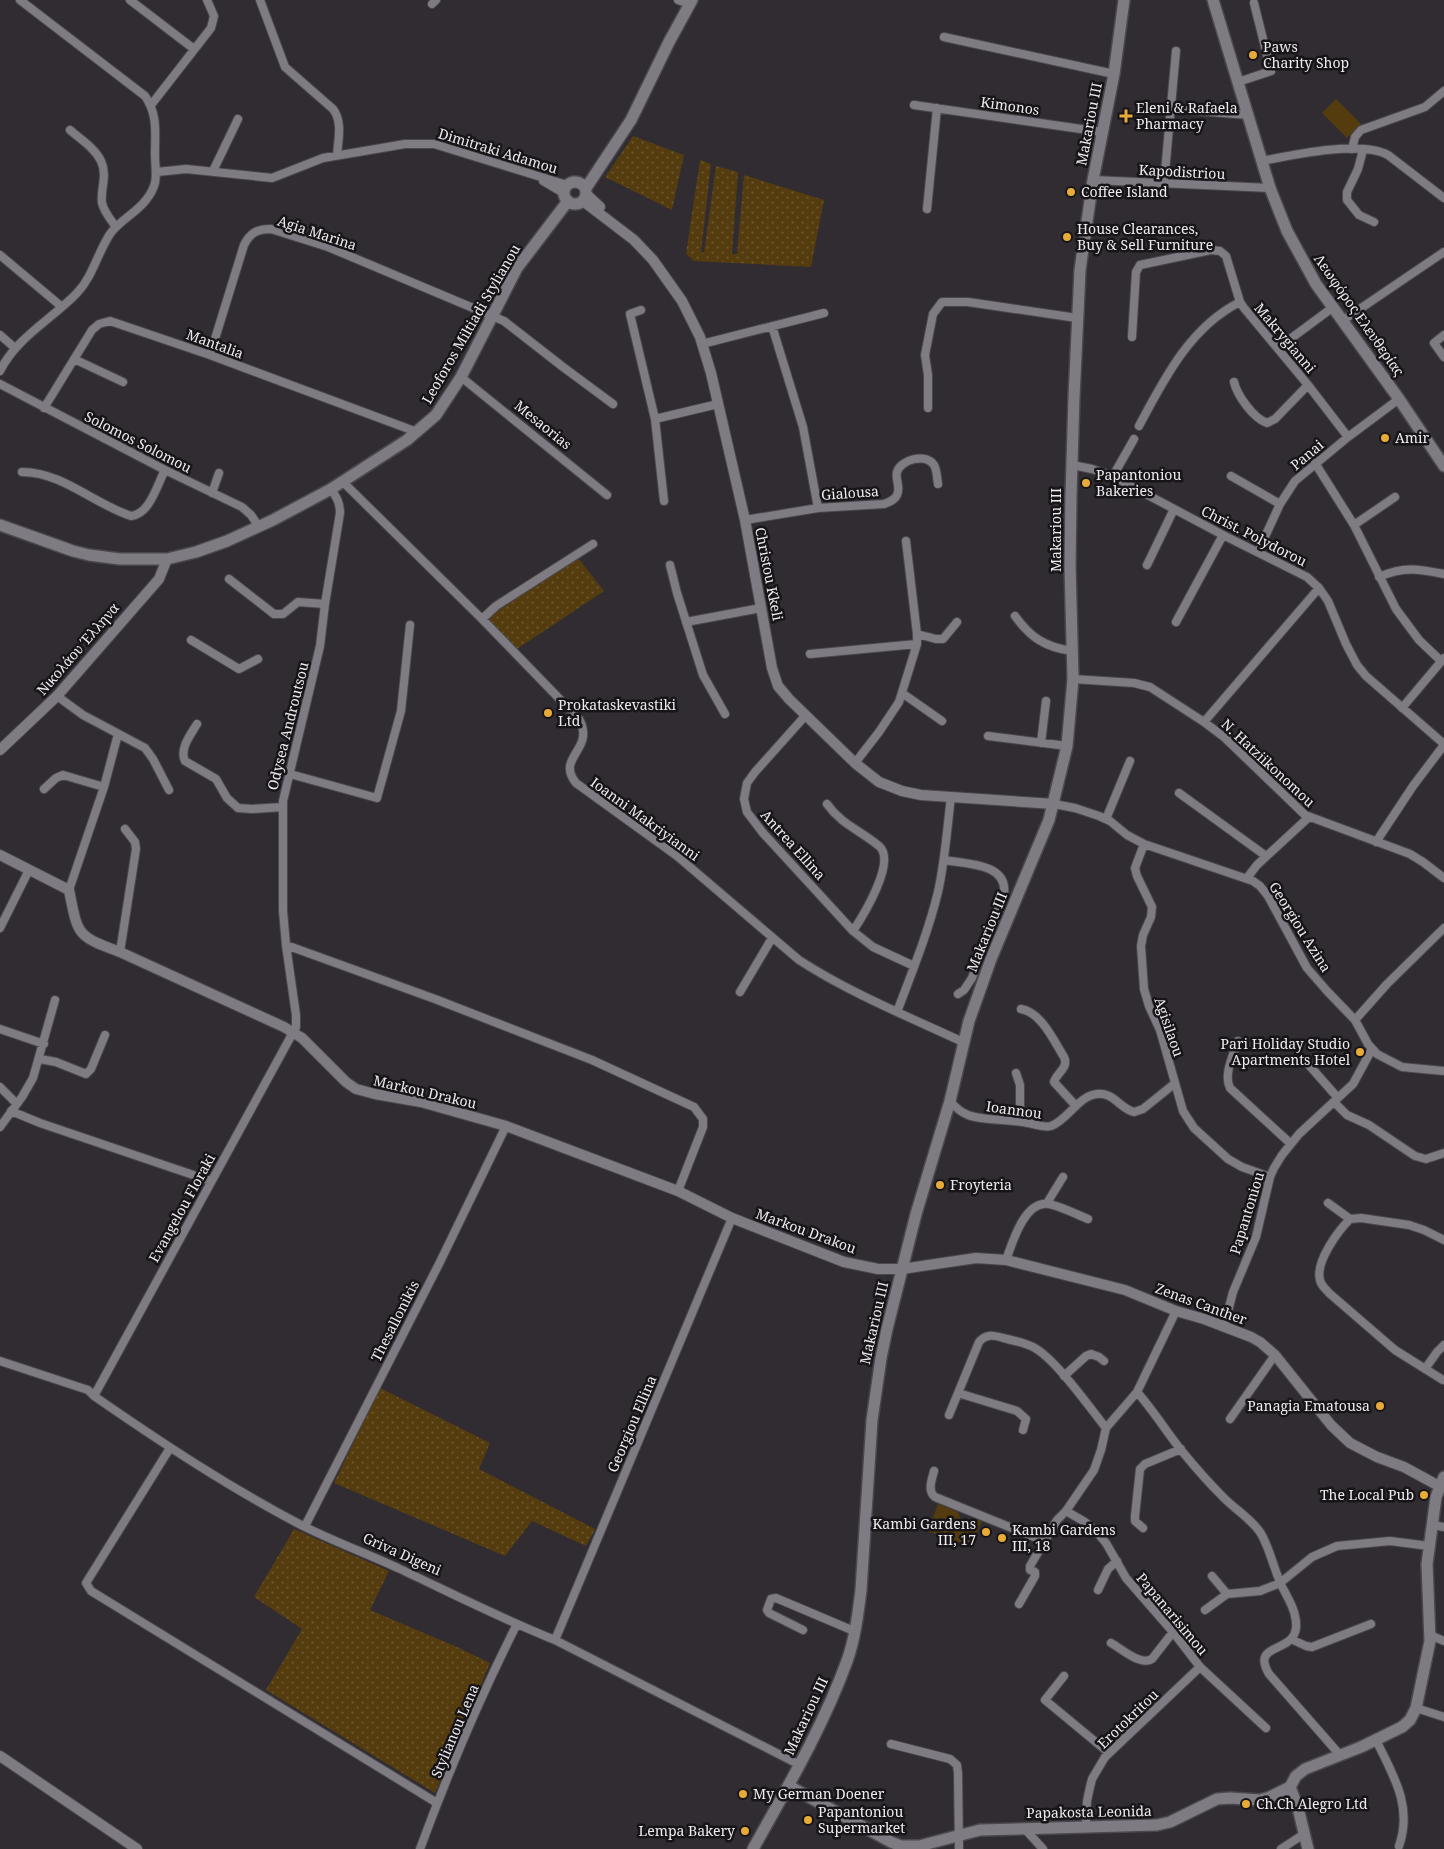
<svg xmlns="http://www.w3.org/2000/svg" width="1444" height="1849" viewBox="0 0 1444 1849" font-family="'Noto Serif',serif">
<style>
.grass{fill:url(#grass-dots)}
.park{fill:#543c0e}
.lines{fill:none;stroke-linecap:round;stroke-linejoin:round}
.minor-casing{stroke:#4b484d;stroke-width:10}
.tertiary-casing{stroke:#4b484d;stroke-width:12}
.secondary-casing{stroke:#4b484d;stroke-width:14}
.minor{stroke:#7f7b82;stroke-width:8}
.tertiary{stroke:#7f7b82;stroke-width:10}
.secondary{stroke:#7f7b82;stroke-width:11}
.poi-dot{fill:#e8ab37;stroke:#171518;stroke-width:2}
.labels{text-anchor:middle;stroke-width:5;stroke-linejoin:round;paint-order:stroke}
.poi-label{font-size:14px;fill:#edebef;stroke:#171518;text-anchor:start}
.street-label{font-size:14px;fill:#edebef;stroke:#171518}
</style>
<defs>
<pattern id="grass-dots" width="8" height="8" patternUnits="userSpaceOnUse" patternTransform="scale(1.25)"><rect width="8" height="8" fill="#543c0e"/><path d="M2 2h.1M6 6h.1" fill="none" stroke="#6d5831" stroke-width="1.8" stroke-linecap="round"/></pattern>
</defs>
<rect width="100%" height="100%" fill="#302c32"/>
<path class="grass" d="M633 136 684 155 672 210 605 177Z
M700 160 711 164 701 252 704 253 716 166 738 172 732 254H737L744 175 824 200 811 267 694 261 686 254Z
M578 558 604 591 517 649 487 618Z
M380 1388 490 1443 479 1469 595 1529 586 1546 532 1521 505 1556 334 1483Z
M294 1529 389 1571 370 1610 457 1647 490 1663 435 1793 266 1690 302 1629 254 1597Z"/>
<path class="park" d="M1336 99 1361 124 1347 138 1322 113Z
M938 1504 958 1512 960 1518 973 1523 981 1519 982 1521 971 1547 928 1531Z"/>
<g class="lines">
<g class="minor-casing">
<path id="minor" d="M130 0 194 49
M260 0 285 67 333 109C343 122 338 140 337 155
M678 0 689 4
M432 4 436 0
M944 37 1114 74
M1238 82 1271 71 1254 3
M151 105 211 28 214 16 207 0
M914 105 1102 132
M1170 109 1249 115
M70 130C80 139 95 148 101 161 108 176 100 189 102 203 104 212 111 220 116 227
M1352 149 1355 137 1361 130 1425 107 1444 91
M1363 150 1358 169 1347 192V200L1359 215 1374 222
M1262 161C1292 155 1361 140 1388 155L1444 198
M213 171 238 119
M157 172 186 169 272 178 323 158 405 144H434L567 185
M1093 180 1270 188
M543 181 565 194
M1164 183 1176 51
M927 209 937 108
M0 255 62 307
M641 310 630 314 655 419 664 501
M1342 321 1444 252
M772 326 803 427 818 508
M0 335 15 348
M1444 335 1434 343 1444 357
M1132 337 1136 272 1140 265 1211 250 1220 251 1226 256 1240 302 1244 308 1308 385 1348 437
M702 344 824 313
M1278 348 1332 308
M210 355 244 245C250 233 257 229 271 229L328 247 504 321 563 367 613 404
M74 359 123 382
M0 371C16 338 52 319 77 293 93 276 97 254 110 234 119 221 136 213 146 200 160 182 155 174 155 154 155 132 158 115 145 96L20 0
M461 377 607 495
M1234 382C1237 395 1253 418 1267 423L1275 419 1308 385
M0 384 165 470 242 507 251 515 259 527
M44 408 92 330 99 324 110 321 210 355 417 432
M928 408V375L925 355 933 314 942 302H968L1077 318
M655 419 718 404
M1139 426C1164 379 1190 327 1240 302
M1315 463 1354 525 1396 609 1419 640 1441 661
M1072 465 1092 469 1112 476 1223 535 1307 577 1319 588 1328 601 1346 644 1357 665 1366 676 1444 744
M22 472C62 472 94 504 131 516 150 514 157 485 165 470
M1113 476 1134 439
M1231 476 1280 504
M343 482 482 619 579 719C596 750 555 757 576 783L677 856 799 960C848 992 909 1017 963 1042
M212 493 219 473
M745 520 818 508 884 504C889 502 895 500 897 495 901 488 895 479 897 472 901 459 926 453 934 465 937 470 937 478 938 484
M1354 525 1395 497
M1258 552 1280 504 1295 481 1348 437 1399 399
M670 565 677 593 703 675 725 714
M1147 565 1174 509
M1379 577C1404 566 1418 569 1444 574
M229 579 274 614H283L298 602 325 604
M1015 616C1031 638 1045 647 1072 651
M482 619 496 606 593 544
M686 622 761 608
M1176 622 1223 535
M917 634 936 639H943L957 622
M191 640 239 669 258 659
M810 654 917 644
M1073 679 1134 683 1150 687 1204 722 1224 737 1305 815 1410 854 1423 862 1444 878
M902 693 942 721
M57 696 83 715 145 748 153 759 169 790
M1402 708 1444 658
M806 715 755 772 747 783 744 799 747 812 763 833 853 931 873 947 914 966
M1204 722 1319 588
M197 724C191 734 179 749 185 761L216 779 227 798 238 808 252 809 283 807
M988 736 1067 746
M1041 743 1046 701
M855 763 879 732 899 702 917 644V634L906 541
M290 774 377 798 401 711 410 625
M44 789 56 778 63 775 104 787
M1179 793 1266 856
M827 804C842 825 860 830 879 846 897 861 863 916 853 931
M1054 804 1075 808 1099 816 1110 821 1127 835 1144 844 1253 881 1260 886 1268 896 1307 968 1327 991 1355 1020 1368 1044 1377 1054 1402 1067 1444 1071
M1106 819 1130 761
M1376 842 1413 786 1444 745
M1144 844 1135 868 1137 876 1152 907 1151 917 1143 935 1141 946 1144 989 1149 1006 1160 1030 1183 1111 1194 1128 1228 1159 1242 1167 1270 1177
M944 860C966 864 1008 863 1004 894L972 978 964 990 958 994
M1247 878 1257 865 1309 817
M69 890 104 787 118 734
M0 928 29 870
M286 945 435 999 592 1060 694 1107 703 1119V1127L678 1191
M120 952 136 849 135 842 125 829
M740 992 772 938
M1021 1009C1041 1012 1054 1041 1064 1057 1069 1068 1057 1072 1054 1082L1076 1106
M897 1012C912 972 928 933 938 892 945 861 947 829 951 797
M1355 1020 1387 984 1444 928
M0 1029 44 1044
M1238 1041C1234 1054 1223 1074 1230 1088L1291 1144
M40 1059 56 1062 86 1074 91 1069 105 1035
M1308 1064 1338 1098
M1016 1073 1020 1085V1121
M0 1087 17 1104
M950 1101C955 1107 960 1112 968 1115 984 1121 1010 1119 1028 1123 1035 1124 1044 1128 1051 1126 1068 1120 1078 1096 1097 1094 1114 1092 1119 1108 1134 1112L1143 1109 1174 1084
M1334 1102 1347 1115 1369 1125 1415 1156 1426 1159 1444 1153
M11 1111 40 1123 211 1181
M0 1127 22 1097 33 1078 55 1000
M1047 1203 1063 1177
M1328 1203 1350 1219 1361 1218 1409 1225 1424 1230 1444 1240
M1350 1219C1338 1231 1315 1262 1320 1280 1321 1286 1326 1289 1329 1293L1395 1350 1443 1380
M1006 1260C1012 1244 1024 1201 1048 1204 1058 1205 1078 1215 1088 1219
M1224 1327 1233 1292 1256 1237 1270 1177 1274 1168 1282 1155 1299 1134 1353 1084 1372 1049
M0 1361 88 1390 94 1396C162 1443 230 1488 303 1526 335 1542 368 1554 400 1569 451 1593 502 1619 555 1640L800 1765
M1425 1369 1437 1352 1444 1345
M1064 1376 1086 1356 1091 1354 1099 1357 1104 1361
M1137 1392C1153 1410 1166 1431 1181 1450 1194 1466 1209 1483 1224 1498 1236 1510 1250 1518 1260 1532 1269 1546 1273 1566 1280 1582 1285 1594 1293 1604 1295 1616 1305 1658 1248 1638 1269 1674L1340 1755
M958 1393 1017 1411 1026 1419 1023 1430
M94 1396 296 1027V1015L286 945 283 911V801L320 646 325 604 340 513C340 503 337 498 331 489
M949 1415 979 1342C987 1332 996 1336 1007 1339 1016 1341 1025 1343 1033 1347 1055 1358 1090 1408 1106 1428
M1230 1419 1275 1355
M170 1448 86 1583 91 1591 437 1803
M934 1471C932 1479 927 1491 935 1497L1044 1541
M1066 1511 1085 1522 1096 1531 1106 1543 1126 1578 1173 1632 1200 1667 1266 1728
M1433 1525 1444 1527
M305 1526 440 1262 506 1126
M1143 1528 1135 1521V1516L1140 1469 1145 1464 1181 1449
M1212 1576 1227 1594
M1098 1590 1108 1569 1117 1561
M1019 1604 1035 1576V1572L1030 1570V1566L1057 1520 1066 1511 1094 1470 1101 1450 1106 1428 1137 1392 1176 1311
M1205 1610 1227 1594 1260 1591 1280 1583 1312 1557 1337 1546 1390 1541 1429 1546
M803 1630 769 1613 767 1610 771 1599 776 1598 854 1631
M1430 1635 1444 1641
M1291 1639 1306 1646 1312 1647 1371 1624
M555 1640 732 1218
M1111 1643C1122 1649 1140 1666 1152 1659L1173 1632
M1064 1676 1045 1700 1109 1753
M1416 1708 1444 1717
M1376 1740C1393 1775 1413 1806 1399 1846
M891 1744 950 1759 957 1765 958 1773 959 1849
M1086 1827 1087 1801 1090 1787 1092 1779 1105 1757 1200 1667
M1024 1828 1043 1849
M420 1849C448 1773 480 1697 517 1624
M1281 1849 1304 1834"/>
</g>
<g class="tertiary-casing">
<path id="tertiary" d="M586 194 600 207
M583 201 634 240 653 260 682 301 700 337 711 373 745 520 772 668 778 686 789 699 855 763 879 782 902 791 921 795 1054 804
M0 750 57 696 159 579 167 559
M0 855 69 890C78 935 76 936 120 952L284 1027 302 1038 346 1082 356 1089 375 1094 421 1102 506 1126 678 1191 732 1218 844 1262 878 1269H902L976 1258 1006 1260 1125 1290 1176 1311 1204 1319 1251 1337 1260 1342 1275 1355 1331 1425 1350 1443 1377 1457 1404 1467 1439 1486
M0 1756 137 1849"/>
</g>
<g class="secondary-casing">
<path id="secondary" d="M1213 0 1270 188 1287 231 1316 284 1399 399 1444 466
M564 193a11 11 0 1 1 22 0a11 11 0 1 1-22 0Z
M586 188 631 120 669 42 692 0
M0 525 73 551 89 555 120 559H167L196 552 227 541 273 520 331 489 407 440 436 415 461 377 517 268 568 201
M789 1786 891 1842 901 1846H919L980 1830 1157 1825 1170 1822 1217 1799 1230 1798 1260 1800 1270 1797 1290 1787 1296 1776 1305 1769 1361 1747 1402 1727 1410 1720 1416 1708 1430 1641 1427 1564 1436 1497 1444 1477
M1290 1787 1298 1808 1308 1849
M753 1849C787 1788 823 1727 847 1661 855 1639 858 1614 861 1590L872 1420 881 1358 887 1329 916 1214 950 1101 969 1021 991 959 1049 820 1067 746 1073 679 1070 566 1071 495 1074 397 1080 270 1093 180 1114 74 1124 0"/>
</g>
<use href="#minor" class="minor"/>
<use href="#tertiary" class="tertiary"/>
<use href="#secondary" class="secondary"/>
</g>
<g class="poi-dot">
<circle cx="1253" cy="55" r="5"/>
<path d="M1123.5 108.5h5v5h5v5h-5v5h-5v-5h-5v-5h5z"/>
<circle cx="1071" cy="192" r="5"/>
<circle cx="1067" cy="237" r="5"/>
<circle cx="1385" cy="438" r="5"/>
<circle cx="1086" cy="483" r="5"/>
<circle cx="548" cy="713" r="5"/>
<circle cx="1360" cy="1052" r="5"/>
<circle cx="940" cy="1185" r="5"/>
<circle cx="1380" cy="1406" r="5"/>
<circle cx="1424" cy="1495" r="5"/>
<circle cx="986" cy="1532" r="5"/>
<circle cx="1002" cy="1538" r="5"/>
<circle cx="743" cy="1794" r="5"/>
<circle cx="1246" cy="1804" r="5"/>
<circle cx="808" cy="1820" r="5"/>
<circle cx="745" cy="1831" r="5"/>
</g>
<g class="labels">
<g class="poi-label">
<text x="1263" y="52">Paws<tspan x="1263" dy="16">Charity Shop</tspan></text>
<text x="1136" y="113">Eleni &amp; Rafaela<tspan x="1136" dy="16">Pharmacy</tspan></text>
<text x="1081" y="197">Coffee Island</text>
<text x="1077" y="234">House Clearances,<tspan x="1077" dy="16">Buy &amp; Sell Furniture</tspan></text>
<text x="1395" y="443">Amir</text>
<text x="1096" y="480">Papantoniou<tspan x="1096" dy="16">Bakeries</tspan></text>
<text x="558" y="710">Prokataskevastiki<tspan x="558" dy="16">Ltd</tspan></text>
<text x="1350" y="1049" text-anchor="end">Pari Holiday Studio<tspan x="1350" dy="16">Apartments Hotel</tspan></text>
<text x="950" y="1190">Froyteria</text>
<text x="1370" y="1411" text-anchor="end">Panagia Ematousa</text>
<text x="1414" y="1500" text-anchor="end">The Local Pub</text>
<text x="976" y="1529" text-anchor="end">Kambi Gardens<tspan x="976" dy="16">III, 17</tspan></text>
<text x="1012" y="1535">Kambi Gardens<tspan x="1012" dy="16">III, 18</tspan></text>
<text x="753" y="1799">My German Doener</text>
<text x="1256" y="1809">Ch.Ch Alegro Ltd</text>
<text x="818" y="1817">Papantoniou<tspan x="818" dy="16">Supermarket</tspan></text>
<text x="735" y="1836" text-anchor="end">Lempa Bakery</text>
</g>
<g class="street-label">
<text transform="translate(1010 106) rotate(8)" y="5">Kimonos</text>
<text transform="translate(1089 124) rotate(-79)" y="5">Makariou III</text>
<text transform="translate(498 151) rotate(17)" y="5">Dimitraki Adamou</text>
<text transform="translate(1182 172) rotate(3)" y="5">Kapodistriou</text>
<text transform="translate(317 233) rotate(18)" y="5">Agia Marina</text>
<text transform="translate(1359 315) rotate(55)" y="5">Λεωφόρος Ελευθερίας</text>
<text transform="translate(471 324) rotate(-60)" y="5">Leoforos Miltiadi Stylianou</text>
<text transform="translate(1285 338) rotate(50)" y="5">Makrygianni</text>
<text transform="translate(215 344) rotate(20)" y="5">Mantalia</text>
<text transform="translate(543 425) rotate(39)" y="5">Mesaorias</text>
<text transform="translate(138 442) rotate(27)" y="5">Solomos Solomou</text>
<text transform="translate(1307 455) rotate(-40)" y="5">Panai</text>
<text transform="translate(850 493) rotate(-4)" y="5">Gialousa</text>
<text transform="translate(1056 530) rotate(-90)" y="5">Makariou III</text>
<text transform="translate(1254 536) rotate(27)" y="5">Christ. Polydorou</text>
<text transform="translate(769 574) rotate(79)" y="5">Christou Kkeli</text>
<text transform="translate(78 649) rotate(-49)" y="5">Νικολάου Έλληνα</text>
<text transform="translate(288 726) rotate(-76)" y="5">Odysea Androutsou</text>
<text transform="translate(1268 763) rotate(43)" y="5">N. Hatziikonomou</text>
<text transform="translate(645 819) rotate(36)" y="5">Ioanni Makriyianni</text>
<text transform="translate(793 845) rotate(48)" y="5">Antrea Ellina</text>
<text transform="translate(1300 927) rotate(58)" y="5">Georgiou Azina</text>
<text transform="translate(987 932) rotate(-68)" y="5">Makariou III</text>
<text transform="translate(1169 1027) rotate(71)" y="5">Agisilaou</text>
<text transform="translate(425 1092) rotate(13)" y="5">Markou Drakou</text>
<text transform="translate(1014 1110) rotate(8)" y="5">Ioannou</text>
<text transform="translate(182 1208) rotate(-61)" y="5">Evangelou Floraki</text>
<text transform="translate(1247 1213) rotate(-73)" y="5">Papantoniou</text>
<text transform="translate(806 1231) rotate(20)" y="5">Markou Drakou</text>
<text transform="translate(1201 1304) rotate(20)" y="5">Zenas Canther</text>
<text transform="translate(395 1321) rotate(-63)" y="5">Thesallonikis</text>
<text transform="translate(874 1323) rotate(-77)" y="5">Makariou III</text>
<text transform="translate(632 1424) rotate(-67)" y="5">Georgiou Ellina</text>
<text transform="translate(402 1554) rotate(24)" y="5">Griva Digeni</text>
<text transform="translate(1172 1614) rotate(50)" y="5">Papanarisimou</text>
<text transform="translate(806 1716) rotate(-65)" y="5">Makariou III</text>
<text transform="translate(1128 1719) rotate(-44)" y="5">Erotokritou</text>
<text transform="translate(455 1731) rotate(-67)" y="5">Stylianou Lena</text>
<text transform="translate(1089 1812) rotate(-1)" y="5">Papakosta Leonida</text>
</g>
</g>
</svg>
